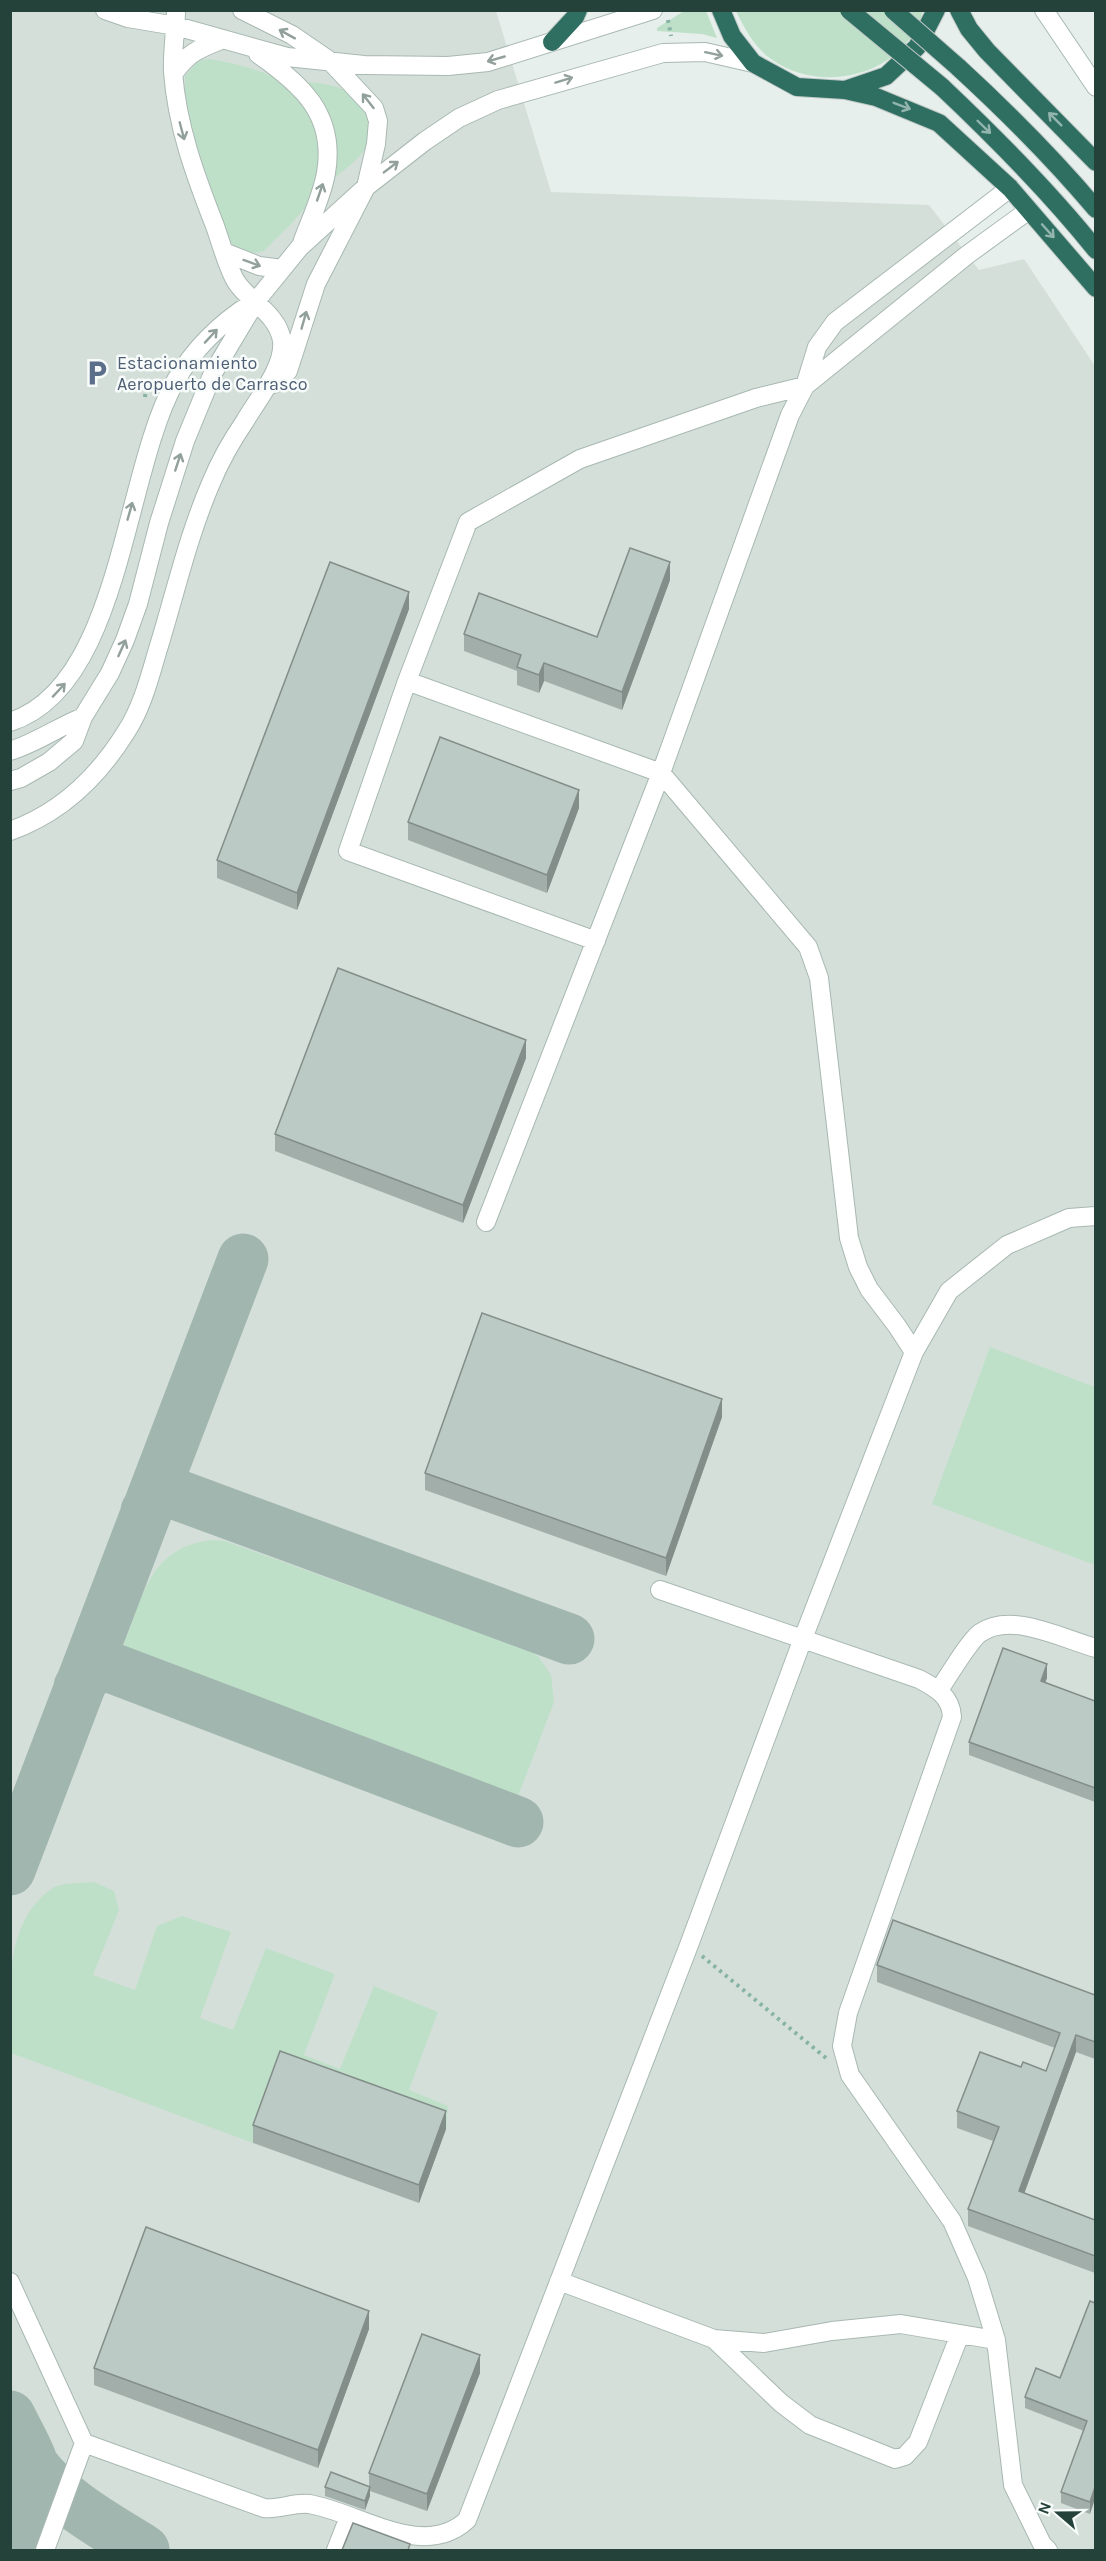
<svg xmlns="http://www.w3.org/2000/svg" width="1106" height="2561" viewBox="0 0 1106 2561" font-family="Karla,sans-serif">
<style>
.built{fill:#d4dfda}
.green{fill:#bfe0c8}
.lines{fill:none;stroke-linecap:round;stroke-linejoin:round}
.taxiway{stroke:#a2b6b0;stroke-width:51}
.minor-casing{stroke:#a8b8b2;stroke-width:20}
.highway-casing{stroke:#c2cac8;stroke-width:20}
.path{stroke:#86b3a5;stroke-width:4;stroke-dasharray:3 4.5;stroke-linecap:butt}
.minor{stroke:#fff;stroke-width:18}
.highway{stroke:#2f6f62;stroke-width:18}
.highway-bridge-casing{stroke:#c2cac8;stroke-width:20;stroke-linecap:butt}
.highway-bridge{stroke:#2f6f62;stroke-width:18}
.wall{fill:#a1aea9}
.shaded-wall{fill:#838d89}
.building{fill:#bbcac4;stroke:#838d89;stroke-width:1.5}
.oneway{stroke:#92a09c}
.oneway2{stroke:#93b5ae}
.labels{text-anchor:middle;stroke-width:5;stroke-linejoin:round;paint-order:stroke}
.service-label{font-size:18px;fill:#4e5e75;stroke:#f7fbf9;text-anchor:start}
</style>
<rect width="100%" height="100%" fill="#e6efeb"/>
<path class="built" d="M11 11H496L551 192 929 205 979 270 1024 259 1095 366V2550H11Z"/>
<path class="green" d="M684 11H706L717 38 702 34 657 31V28Z
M736 11H923C906 75 822 96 771 59 754 47 745 29 736 11Z
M208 59C230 62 269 71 287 85 322 111 329 157 312 196 304 214 278 236 264 251 255 253 245 255 237 249 219 234 192 143 188 118 185 104 185 89 185 76L198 61Z
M307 82C335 84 367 91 370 123 371 134 369 144 362 153 355 163 343 170 335 178L305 85Z
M990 1347 1095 1387V1565L932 1504Z
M214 1540 225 1541 530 1651 539 1657 551 1675 554 1702 516 1802 121 1653C141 1601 148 1545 214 1540Z
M94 1882 114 1891 119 1910 93 1975 135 1990 157 1926 182 1916 231 1932 200 2018 233 2030 266 1948 335 1974 304 2055 340 2069 374 1986 438 2012 409 2090 448 2106 446 2129 280 2069 253 2143 11 2053C11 1998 0 1923 53 1888 62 1882 82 1883 94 1882Z"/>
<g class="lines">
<path class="taxiway" d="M146 1511C153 1498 161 1493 175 1494L569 1639
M79 1687C87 1673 96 1664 112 1668L518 1822
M10 1870 243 1259
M10 2416C20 2437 37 2462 37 2487 37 2508 23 2531 16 2550
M33 2465C62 2503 104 2525 144 2550"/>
<g class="minor-casing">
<path id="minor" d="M105 10 128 18 176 26 287 57 364 65 448 66 488 62 653 10
M242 10 292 35 330 61 374 108 378 121 376 144 366 187 316 284 288 371 274 384
M1044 10 1096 87
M258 54C301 84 336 114 326 173 322 196 310 221 302 243
M174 73C188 53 198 49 221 40
M224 252 259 266 282 269
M407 681 661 773 808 947 819 978 849 1238 858 1267 869 1289 897 1326 914 1352
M10 722C122 686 123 472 176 380 194 349 222 322 252 303
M10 751C36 743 58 727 83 717
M10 781 21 778 49 762 74 741 83 717 110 673 125 640 138 604 159 523 185 441 213 373 256 301 300 247 366 187 425 141 459 118 498 100 663 53 705 52 753 63
M10 831C61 813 98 777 126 732 142 708 150 676 158 649 175 594 188 536 211 483 220 461 232 440 245 421 257 400 285 367 282 341 278 312 244 299 234 278 226 262 221 243 215 226 195 175 177 126 173 72 172 51 176 31 176 10
M596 941 348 851 407 681 468 522 580 459 756 398 805 386 817 347 835 322 1010 188
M486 1222 661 773 790 415 805 386 967 255 1029 210
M660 1590 919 1679C936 1688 951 1696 952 1717L848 2013 842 2046 850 2075 952 2221 977 2278 996 2340 1013 2485 1042 2544 1048 2550
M939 1690C948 1677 969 1641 980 1633 1012 1611 1062 1639 1096 1648
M559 2281 714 2339 764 2343 832 2331 901 2324 996 2340
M10 2282 84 2443 45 2550
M714 2339 781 2403 810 2425 895 2459 905 2456 918 2442 960 2334
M84 2443 264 2508C279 2510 294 2502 309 2504 358 2512 423 2561 467 2520L689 1945 802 1641 914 1352 949 1291 1007 1245 1069 1218 1096 1216
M336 2550 349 2517"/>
</g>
<g class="highway-casing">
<path id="highway" d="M721 10 732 36 753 63 797 87 845 90 876 97 939 123 1010 188 1096 288
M959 10 969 29 987 51 1096 162
M552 42 575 17 578 10
M958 67C1007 112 1053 158 1096 209
M942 87C996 138 1049 191 1096 250
M845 90 886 76 917 47 936 10"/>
</g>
<path class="path" d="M668 20 671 36
M145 397 147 375
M702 1956 826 2058"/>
<use href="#minor" class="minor"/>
<use href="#highway" class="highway"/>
<g class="highway-bridge-casing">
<path id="highway-bridge" d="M849 10 942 87
M893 10 958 67"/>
</g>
<use href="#highway-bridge" class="highway-bridge"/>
</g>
<path class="wall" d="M670 580 622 710 544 681 539 693 517 685V671L464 651V634L597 637Z
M409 609 297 910 217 878V860Z
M579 808 547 893 408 840V822Z
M526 1058 463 1223 275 1151V1134Z
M722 1417 666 1576 425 1490V1473Z
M1047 1678 1045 1682 1095 1701V1802L969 1755V1742Z
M877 1965 1095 1995V2059L1076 2052 1024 2193 1095 2220V2273L968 2226V2209L993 2141 957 2128V2111L1021 2067 1046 2071 1055 2048 877 1982Z
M253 2125 446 2129 419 2203 253 2143Z
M1095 2303 1090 2514 1061 2503V2492L1084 2431 1025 2408V2397L1060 2378Z
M369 2329 318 2468 94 2385V2368Z
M480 2373 427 2511 370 2491V2496L365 2510 325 2496V2487H369V2473Z"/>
<path class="shaded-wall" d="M670 562V580L622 710V692Z
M409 592V609L297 910V893Z
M544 663V681L539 693V675Z
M579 790V808L547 893V875Z
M526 1040V1058L463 1223V1205Z
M722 1399V1417L666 1576V1558Z
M1047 1664V1678L1041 1694V1681Z
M1076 2035V2052L1019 2208V2191Z
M446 2111V2129L419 2203V2185Z
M369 2311V2329L318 2468V2450Z
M480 2355V2373L427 2511V2494Z
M370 2487V2496L365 2510V2501Z
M1095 2487V2499L1090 2514V2502Z"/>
<path class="building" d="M630 548 670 562 622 692 544 663 539 675 517 667 521 655 464 634 479 593 597 637Z
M330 562 409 592 297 893 217 860Z
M440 737 579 790 547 875 408 822Z
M338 968 526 1040 463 1205 275 1134Z
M482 1313 722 1399 666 1558 425 1473Z
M1003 1648 1047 1664 1041 1681 1095 1701V1788L969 1742Z
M893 1920 1095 1995V2042L1076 2035 1019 2191 1095 2220V2256L968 2209 999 2127 957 2111 980 2052 1021 2067 1023 2062 1046 2071 1060 2033 877 1965Z
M280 2051 446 2111 419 2185 253 2125Z
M146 2227 369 2311 318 2450 94 2368Z
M1090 2301 1095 2303V2487L1090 2502 1061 2492 1087 2421 1025 2397 1036 2368 1060 2378Z
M422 2334 480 2355 427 2494 369 2473Z
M331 2472 370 2487 365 2501 325 2487Z
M353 2523 410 2544 408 2550H342Z"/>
<defs><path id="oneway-shaft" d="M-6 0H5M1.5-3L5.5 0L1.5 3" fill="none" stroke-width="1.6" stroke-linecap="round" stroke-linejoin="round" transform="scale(1.5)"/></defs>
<g class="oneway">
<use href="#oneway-shaft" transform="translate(287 34) rotate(-151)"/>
<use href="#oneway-shaft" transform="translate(714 54) rotate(12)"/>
<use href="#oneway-shaft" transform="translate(496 59) rotate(164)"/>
<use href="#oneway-shaft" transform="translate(564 80) rotate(-17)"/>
<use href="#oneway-shaft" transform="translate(368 101) rotate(-128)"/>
<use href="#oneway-shaft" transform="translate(182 131) rotate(75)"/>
<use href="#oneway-shaft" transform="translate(391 167) rotate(-37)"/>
<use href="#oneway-shaft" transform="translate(320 192) rotate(-71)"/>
<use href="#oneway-shaft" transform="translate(252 263) rotate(20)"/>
<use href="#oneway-shaft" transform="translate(304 320) rotate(-74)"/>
<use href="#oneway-shaft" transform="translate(211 336) rotate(-47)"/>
<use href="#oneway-shaft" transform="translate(178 462) rotate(-72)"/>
<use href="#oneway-shaft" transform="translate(130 511) rotate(-74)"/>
<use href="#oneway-shaft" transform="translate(122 648) rotate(-66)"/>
<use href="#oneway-shaft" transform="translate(59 690) rotate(-47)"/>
</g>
<g class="oneway2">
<use href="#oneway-shaft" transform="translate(902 106) rotate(21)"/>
<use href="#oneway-shaft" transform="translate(1055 119) rotate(-135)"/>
<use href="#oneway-shaft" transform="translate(984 127) rotate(44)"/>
<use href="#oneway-shaft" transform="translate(1048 231) rotate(48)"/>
</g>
<defs>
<g id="parking-bare" transform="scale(2.07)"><path d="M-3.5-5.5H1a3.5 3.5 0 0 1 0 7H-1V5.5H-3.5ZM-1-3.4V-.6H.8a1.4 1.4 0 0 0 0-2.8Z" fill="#5c6f8a" stroke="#f7fbf9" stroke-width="2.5" paint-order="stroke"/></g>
</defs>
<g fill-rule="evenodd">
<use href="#parking-bare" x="97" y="373"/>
</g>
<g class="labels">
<g class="service-label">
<text x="117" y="369">Estacionamiento<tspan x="117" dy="21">Aeropuerto de Carrasco</tspan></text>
</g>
</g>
<rect width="1106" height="2561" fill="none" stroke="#24423a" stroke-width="24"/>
<g transform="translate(1058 2513) rotate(290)" stroke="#f7fbf9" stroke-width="4.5" paint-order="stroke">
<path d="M0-4.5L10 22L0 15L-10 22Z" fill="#24423a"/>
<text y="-9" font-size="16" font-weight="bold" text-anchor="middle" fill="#24423a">N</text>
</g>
</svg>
